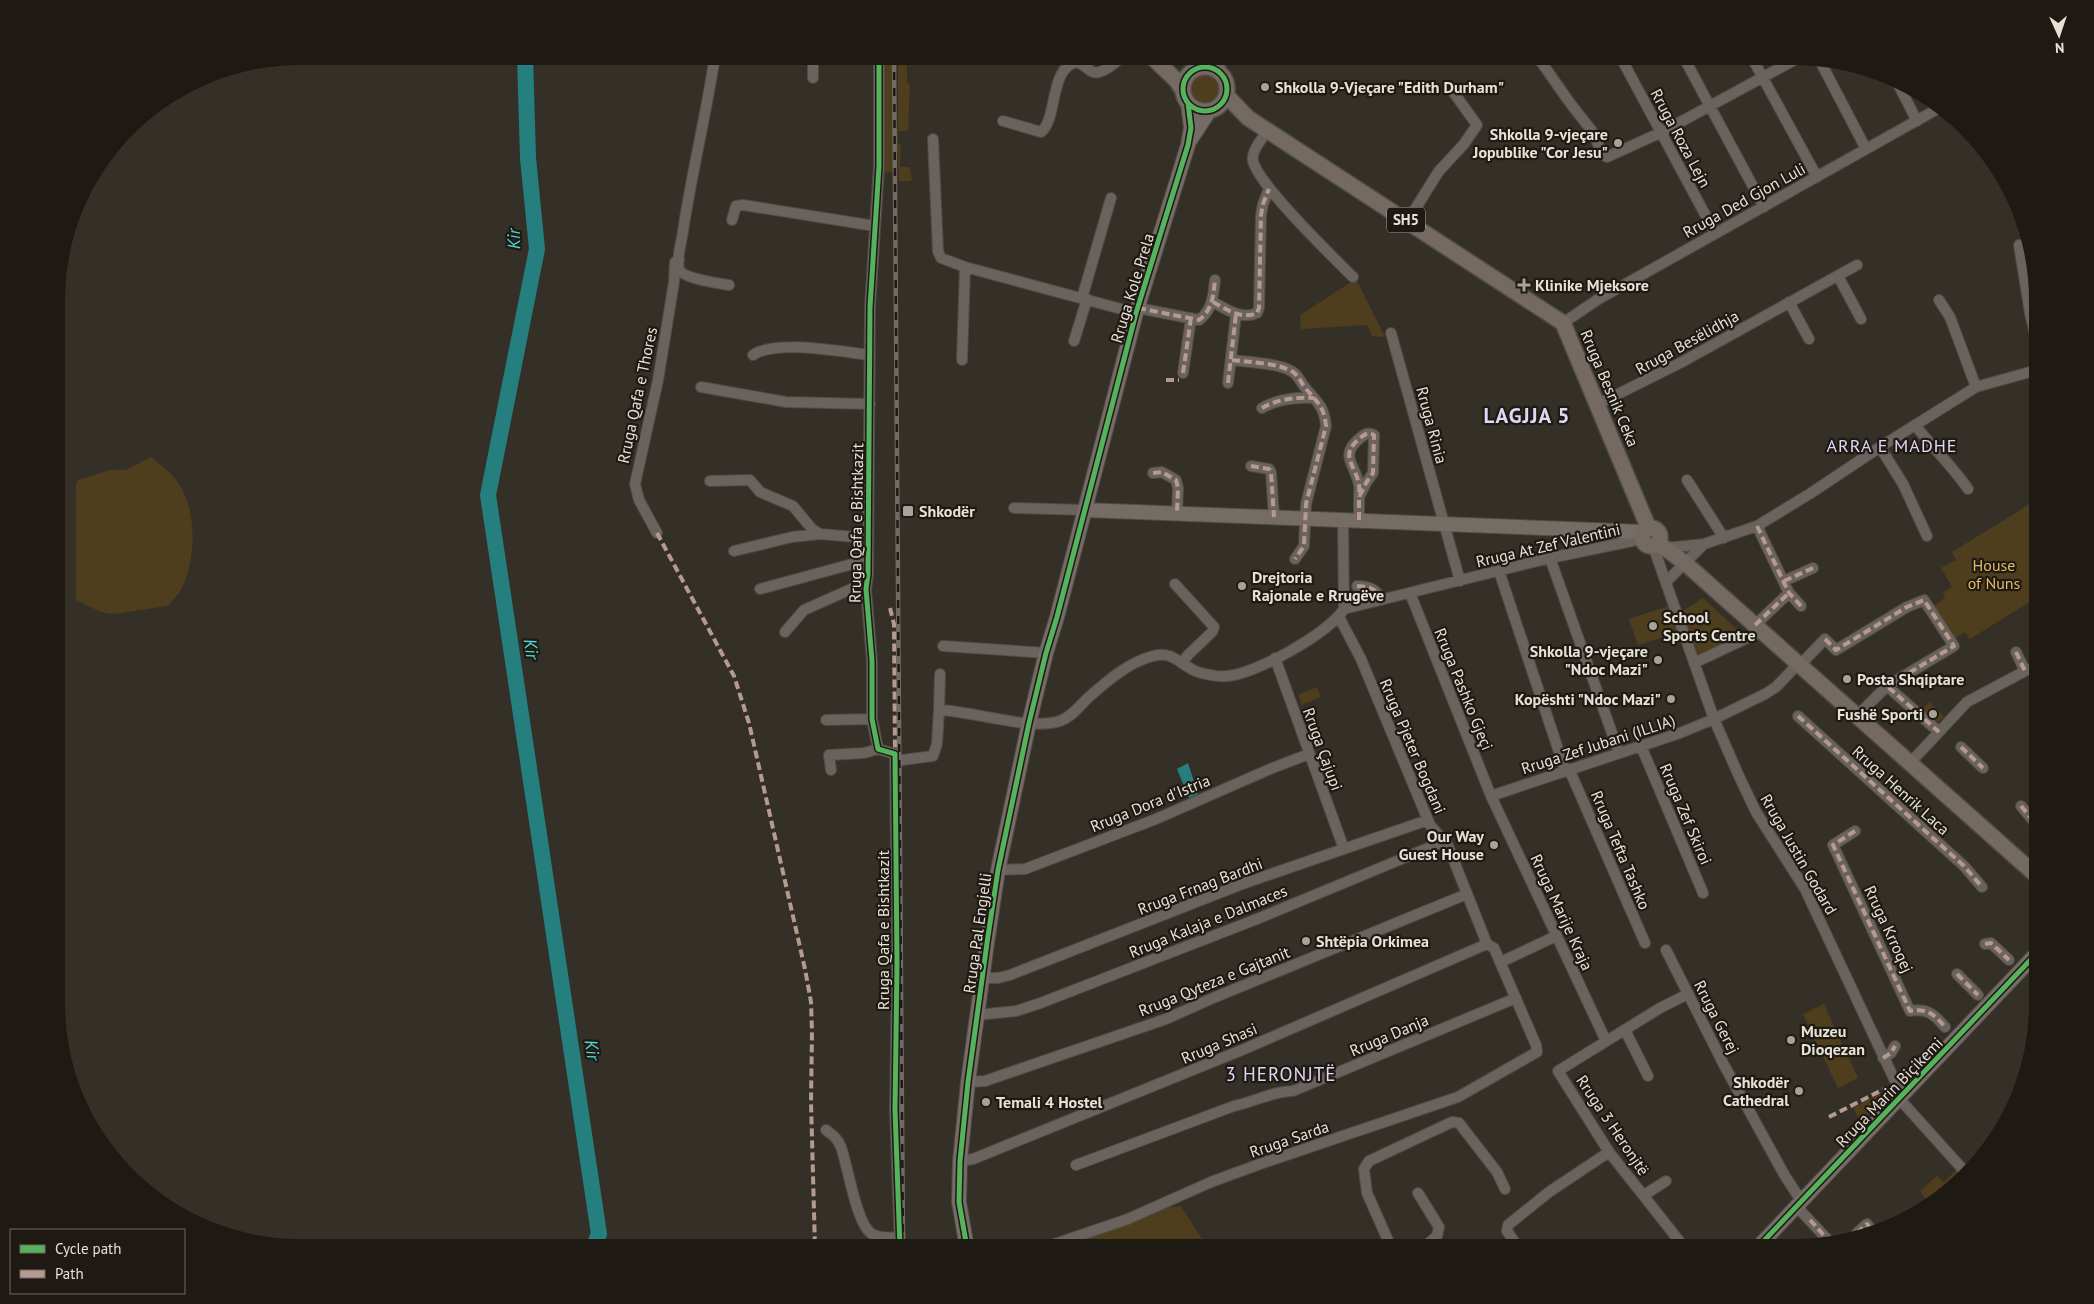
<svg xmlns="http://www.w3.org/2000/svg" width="2094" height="1304" viewBox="0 0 2094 1304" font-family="'PT Sans',sans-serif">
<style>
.green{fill:#4e3e1d}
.water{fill:#257f7f}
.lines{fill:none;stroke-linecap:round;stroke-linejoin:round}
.river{stroke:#257f7f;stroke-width:16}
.street-casing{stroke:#504b45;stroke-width:12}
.secondary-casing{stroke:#504b45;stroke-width:16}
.primary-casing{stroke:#504b45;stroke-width:18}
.street{stroke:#6a625d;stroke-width:10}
.secondary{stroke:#756c66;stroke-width:14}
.primary{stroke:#746a63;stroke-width:15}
.rail-casing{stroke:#706c65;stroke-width:4.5}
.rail{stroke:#1e1a13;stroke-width:2.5;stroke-dasharray:8;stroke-linecap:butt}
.quiet{stroke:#b69a8f;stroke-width:4;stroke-dasharray:8 4;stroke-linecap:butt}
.cycleway-casing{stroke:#1e1a13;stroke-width:8}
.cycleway{stroke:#56b35d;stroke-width:5}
.poi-dot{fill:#a8a39a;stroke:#1e1a13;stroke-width:2}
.labels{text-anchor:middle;stroke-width:4.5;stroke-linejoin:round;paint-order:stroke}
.shield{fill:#1e1a13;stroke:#aba59d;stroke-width:1}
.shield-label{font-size:15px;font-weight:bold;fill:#e7e1d8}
.poi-label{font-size:16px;font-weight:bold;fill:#e7e1d8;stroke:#1e1a13;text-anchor:start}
.street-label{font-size:16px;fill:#e7e1d8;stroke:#1e1a13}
.park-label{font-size:16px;fill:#e7bb64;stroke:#1e1a13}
.water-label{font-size:18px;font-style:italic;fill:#4dd7d9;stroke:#1e1a13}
.neighbourhood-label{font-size:18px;letter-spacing:1px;fill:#ded8f5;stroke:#1e1a13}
.quarter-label{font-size:19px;letter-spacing:1px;fill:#ded8f5;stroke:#1e1a13}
.district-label{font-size:21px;font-weight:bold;letter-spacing:1px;fill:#ded8f5;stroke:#1e1a13}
</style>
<rect width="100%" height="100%" fill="#343028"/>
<path class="green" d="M883 56H892L894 171 883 173Z
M898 56H907V83L910 84 908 131H898V143L901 146 900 167H910L912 181H899L896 129 898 128Z
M1189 89a16 16 0 1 1 32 0a16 16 0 1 1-32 0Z
M1356 279 1385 337 1372 336 1367 325 1301 329 1300 315Z
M151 457C161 465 172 473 179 484 197 511 196 559 182 588 179 594 173 600 168 606L113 614 101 612 76 600V485L78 480 110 470H125Z
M2035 500 2037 503V597L1970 639 1965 632 1952 640 1933 607 1945 598 1943 592 1952 587 1941 568 1956 560 1952 552 2019 511Z
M1703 598 1743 635 1697 657 1681 612Z
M1668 606 1677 633 1638 645 1629 619Z
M1317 687 1321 697 1302 705 1298 695Z
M1929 702 1944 716 1936 725 1921 711Z
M1824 1004 1858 1078 1838 1088 1803 1014Z
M1885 1091 1883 1099 1861 1122 1853 1108Z
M1956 1170 1963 1178 1955 1187 1930 1205 1920 1191 1937 1176 1944 1182Z
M1181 1206 1207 1247H1054L1162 1208Z"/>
<path class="water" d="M1188 763 1198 794 1189 798 1177 769Z"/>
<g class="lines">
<path class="river" d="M525 56 528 158 537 249 488 495 599 1234 593 1248"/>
<g class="street-casing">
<path id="street" d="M715 56C706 115 692 172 683 231 682 241 676 258 679 269 683 279 719 283 729 285
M813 56V78
M879 56V166L870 307 868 574 866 589 872 661V719L878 749 895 754 897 964 895 1110 900 1248
M1537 56 1570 103 1592 131 1603 155 1607 157 1662 132 1800 57
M1620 56 1715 233
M1683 56 1764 207
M1751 56 1817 177
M1819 59 1866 149
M1897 82 1917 121
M1003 121 1041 132C1058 119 1049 67 1077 62 1083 64 1086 68 1091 71 1100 77 1116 62 1123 56
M1268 131C1262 138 1251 152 1253 161 1259 186 1332 256 1353 277
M933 139 938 251 941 258 965 267 1136 313
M732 220 736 206 743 205 875 226
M1407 222 1439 171 1464 144 1477 125 1454 93
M2019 245 2030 313 2037 343
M1838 276 1861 319
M1082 298 1111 198
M1939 300 1950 317 1976 387
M1213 302C1226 309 1241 320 1257 313L1259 308 1261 215 1263 204 1269 189
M1789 302 1809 339
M1138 308 1199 320C1213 309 1213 296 1215 280
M1563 323 1597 300 1941 107
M1391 333 1460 581
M1074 341 1087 299
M753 355C776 339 842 352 870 355
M962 360 965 267
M1232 360C1248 362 1279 363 1293 372 1299 376 1302 385 1307 390 1319 404 1324 407 1326 426L1306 504 1304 546 1295 559
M1183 373 1191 318
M1228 383 1236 314
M701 387 786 402 870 404
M1598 404 1682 362 1857 265
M1262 408C1278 399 1296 397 1314 398
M1915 425C1932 447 1953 467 1968 489
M1880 447 1903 484 1927 536
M1251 466 1269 469 1271 472 1274 517
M1153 473 1162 472 1176 480 1178 488 1177 513
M1687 480 1724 538
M710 481 750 480 760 492 793 506 812 529 820 534 867 538
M1014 508 1085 510
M1359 520V497L1366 483 1373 473 1374 435C1368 432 1365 434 1360 438 1338 456 1356 465 1359 485 1360 489 1359 494 1359 497
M1757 526 1789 593 1801 606
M657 533 639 500 635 484 658 380 674 282 675 262 679 260
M1653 546 1714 719 1738 774 1756 812 1805 889 1896 1083 1900 1099 1904 1104 1967 1174
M1665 548 1704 544 1757 526 1811 493 1880 447 1976 387 2037 370
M734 551 792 537 820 534
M1550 558 1619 753
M1499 571 1565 770
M1784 581 1813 568
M1666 582 1704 544
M1175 584 1214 627 1212 632 1188 655 1182 663
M1357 586C1370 587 1376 588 1381 600
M760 589 867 560
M1410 593 1491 796 1606 1041
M1344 609 1550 558 1642 539
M1755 625 1789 593
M785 632 804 610 867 582
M943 646 1046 653
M2016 652 2025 671
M1275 658 1344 849
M1694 663 1762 631
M1800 665 1825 639 1836 650 1907 607 1924 600 1954 646 1887 686 1857 716
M940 674 939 710C973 711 1030 731 1060 721 1072 717 1080 705 1089 697 1107 681 1129 662 1153 656 1176 650 1181 668 1201 673 1209 675 1219 677 1227 676 1256 674 1329 633 1344 609L1343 520
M1887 686 1939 732
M1798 716 1964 866 1982 887
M826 720 872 719
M1641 746 1703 893
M1961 747 1983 768
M895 761 933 756 937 744 939 710
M1910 763 1967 702 2025 671 2032 668 2037 670
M1569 769 1645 943
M831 770 829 755 864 753 878 749
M1491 796 1680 733 1714 719 1765 694 1776 687 1798 664
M2021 806 2037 825
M1855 831 1833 845 1910 1011C1927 1008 1934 1014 1945 1027
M998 870 1025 869 1156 819 1270 769 1309 754
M1985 944 1991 943 2009 960
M1666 950 1724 1065 1785 1176 1802 1202
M1501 962 1556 936
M1957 974 1978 995
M983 978H998L1010 975 1245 883 1428 820
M977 1015 1016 1011 1038 1004 1257 919 1445 841
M1625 1030 1648 1076
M1883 1058 1891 1053 1895 1046
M968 1082 985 1081 1166 1019 1213 998 1467 894
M826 1130C833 1135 838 1139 841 1147 848 1166 856 1224 872 1234 880 1238 890 1238 899 1237
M960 1161 973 1159 1242 1050 1487 944
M1076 1165 1234 1106C1254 1102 1273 1091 1293 1091L1516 998
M1418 1193 1439 1227 1437 1236 1424 1247
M1644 1195 1666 1181
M1797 1207 1829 1241
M1857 1233 1867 1224 1871 1229
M1046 1247 1128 1219 1211 1182 1260 1164 1458 1097 1537 1052 1536 1045 1494 948 1487 944 1448 846 1430 825 1361 659 1339 617
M1391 1247 1367 1193 1364 1169 1369 1161 1452 1122 1459 1123 1497 1172 1505 1189
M1518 1247 1507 1231 1508 1225 1549 1192 1609 1152
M1684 1247 1609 1152 1558 1071 1660 1008 1688 994"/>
</g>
<g class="secondary-casing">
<path id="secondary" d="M1217 56 1218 71
M1199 68 1207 56
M1191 139 1210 110
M1085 510 1644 532
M1758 1247 2037 953
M967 1248 959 1202 960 1161 968 1082 987 943 998 870 1029 723 1046 653 1057 617 1136 313 1188 145 1191 128 1188 103"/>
</g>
<g class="primary-casing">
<path id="primary" d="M1151 56 1177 81 1183 91
M1183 89a22 22 0 1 1 44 0a22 22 0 1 1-44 0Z
M1226 95 1248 118 1563 323 1649 529
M1642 537a9 9 0 1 1 18 0a9 9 0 1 1-18 0Z
M1658 543 1685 563 2037 876"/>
</g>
<use href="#street" class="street"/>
<use href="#secondary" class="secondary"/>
<use href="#primary" class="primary"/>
<g class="rail-casing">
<path id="rail" d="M894 56 903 1248"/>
</g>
<use href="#rail" class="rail"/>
<path class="quiet" d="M1213 302C1226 309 1241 320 1257 313L1259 308 1261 215 1263 204 1269 189
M1138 308 1199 320C1213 309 1213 296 1215 280
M1232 360C1248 362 1279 363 1293 372 1299 376 1302 385 1307 390 1319 404 1324 407 1326 426L1306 504 1304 546 1295 559
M1183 373 1191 318
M1166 380H1179
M1228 383 1236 314
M1262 408C1278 399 1296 397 1314 398
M1251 466 1269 469 1271 472 1274 517
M1153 473 1162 472 1176 480 1178 488 1177 513
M1359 520V497L1366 483 1373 473 1374 435C1368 432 1365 434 1360 438 1338 456 1356 465 1359 485 1360 489 1359 494 1359 497
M1757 526 1789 593 1801 606
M657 533 734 676 749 723 805 969 811 1002 812 1031 811 1102 815 1248
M1784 581 1813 568
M1357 586C1370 587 1376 588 1381 600
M890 608 894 624 895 754
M1755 625 1789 593
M1825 639 1836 650 1907 607 1924 600 1954 646 1887 686 1939 732
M2016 652 2025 671
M1798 716 1964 866 1982 887
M1961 747 1983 768
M2021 806 2037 825
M1855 831 1833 845 1910 1011C1927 1008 1934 1014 1945 1027
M1985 944 1991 943 2009 960
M1957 974 1978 995
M1883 1058 1891 1053 1895 1046
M1829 1117 1886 1088
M1810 1220 1829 1241
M1857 1233 1867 1224 1871 1229"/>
<g class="cycleway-casing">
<path id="cycleway" d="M879 56V166L870 307 868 574 866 589 872 661V719L878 749 895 754 897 964 895 1110 900 1248
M1183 89a22 22 0 1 1 44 0a22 22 0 1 1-44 0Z
M1758 1247 2037 953
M967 1248 959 1202 960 1161 968 1082 987 943 998 870 1029 723 1046 653 1057 617 1136 313 1188 145 1191 128 1188 103"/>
</g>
<use href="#cycleway" class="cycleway"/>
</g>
<g class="poi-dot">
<circle cx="1265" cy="87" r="5"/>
<circle cx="1618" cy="143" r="5"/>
<path d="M1521.5 277.5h5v5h5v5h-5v5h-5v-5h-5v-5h5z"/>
<rect x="902" y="505" width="12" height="12" rx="2.5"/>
<circle cx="1242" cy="586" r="5"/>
<circle cx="1653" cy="626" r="5"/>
<circle cx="1658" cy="660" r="5"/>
<circle cx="1847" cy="679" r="5"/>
<circle cx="1671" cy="699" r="5"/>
<circle cx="1933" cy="714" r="5"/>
<circle cx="1494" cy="845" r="5"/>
<circle cx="1306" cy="941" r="5"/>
<circle cx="1791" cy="1040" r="5"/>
<circle cx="1799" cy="1091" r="5"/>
<circle cx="986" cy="1102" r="5"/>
</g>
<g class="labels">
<rect class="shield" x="1387" y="207.5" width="38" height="25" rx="4"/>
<g class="shield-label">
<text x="1406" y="225">SH5</text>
</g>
<g class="poi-label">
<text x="1275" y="93">Shkolla 9-Vjeçare "Edith Durham"</text>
<text x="1608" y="140" text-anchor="end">Shkolla 9-vjeçare<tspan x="1608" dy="18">Jopublike "Cor Jesu"</tspan></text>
<text x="1535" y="291">Klinike Mjeksore</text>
<text x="919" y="517">Shkodër</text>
<text x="1252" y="583">Drejtoria<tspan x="1252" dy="18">Rajonale e Rrugëve</tspan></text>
<text x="1663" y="623">School<tspan x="1663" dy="18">Sports Centre</tspan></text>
<text x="1648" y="657" text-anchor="end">Shkolla 9-vjeçare<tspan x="1648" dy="18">"Ndoc Mazi"</tspan></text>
<text x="1857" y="685">Posta Shqiptare</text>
<text x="1661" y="705" text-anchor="end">Kopështi "Ndoc Mazi"</text>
<text x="1923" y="720" text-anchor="end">Fushë Sporti</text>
<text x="1484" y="842" text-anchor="end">Our Way<tspan x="1484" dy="18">Guest House</tspan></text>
<text x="1316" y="947">Shtëpia Orkimea</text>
<text x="1801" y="1037">Muzeu<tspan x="1801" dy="18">Dioqezan</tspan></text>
<text x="1789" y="1088" text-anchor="end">Shkodër<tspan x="1789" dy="18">Cathedral</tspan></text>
<text x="996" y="1108">Temali 4 Hostel</text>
</g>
<g class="street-label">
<text transform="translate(1681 138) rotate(62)" y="6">Rruga Roza Lejn</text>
<text transform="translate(1744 200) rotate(-29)" y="6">Rruga Ded Gjon Luli</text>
<text transform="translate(1132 288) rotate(-73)" y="6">Rruga Kole Prela</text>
<text transform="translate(1687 342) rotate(-29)" y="6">Rruga Besëlidhja</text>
<text transform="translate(1610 388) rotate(67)" y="6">Rruga Besnik Ceka</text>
<text transform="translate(637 395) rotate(-78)" y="6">Rruga Qafa e Thores</text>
<text transform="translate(1432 425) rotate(75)" y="6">Rruga Rinia</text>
<text transform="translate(856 523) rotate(-89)" y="6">Rruga Qafa e Bishtkazit</text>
<text transform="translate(1548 545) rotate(-13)" y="6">Rruga At Zef Valentini</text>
<text transform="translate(1464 689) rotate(68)" y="6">Rruga Pashko Gjeçi</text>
<text transform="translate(1598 744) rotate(-18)" y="6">Rruga Zef Jubani (ILLIA)</text>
<text transform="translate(1413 746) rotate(67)" y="6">Rruga Pjeter Bogdani</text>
<text transform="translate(1323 749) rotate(70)" y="6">Rruga Çajupi</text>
<text transform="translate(1901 790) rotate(42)" y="6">Rruga Henrik Laca</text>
<text transform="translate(1150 803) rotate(-22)" y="6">Rruga Dora d'Istria</text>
<text transform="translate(1686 814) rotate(67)" y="6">Rruga Zef Skiroi</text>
<text transform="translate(1621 850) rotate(67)" y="6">Rruga Tefta Tashko</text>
<text transform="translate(1799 854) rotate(60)" y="6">Rruga Justin Godard</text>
<text transform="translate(1200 886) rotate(-21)" y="6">Rruga Frnag Bardhi</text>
<text transform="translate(1562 912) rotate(65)" y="6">Rruga Marije Kraja</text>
<text transform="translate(1208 921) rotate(-22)" y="6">Rruga Kalaja e Dalmaces</text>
<text transform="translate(1889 929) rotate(65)" y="6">Rruga Krroqej</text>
<text transform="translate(883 930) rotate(-90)" y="6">Rruga Qafa e Bishtkazit</text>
<text transform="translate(977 933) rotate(-82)" y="6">Rruga Pal Engjelli</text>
<text transform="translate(1214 981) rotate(-22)" y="6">Rruga Qyteza e Gajtanit</text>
<text transform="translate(1717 1017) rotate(63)" y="6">Rruga Gerej</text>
<text transform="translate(1389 1035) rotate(-23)" y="6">Rruga Danja</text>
<text transform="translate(1219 1043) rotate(-23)" y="6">Rruga Shasi</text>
<text transform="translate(1889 1092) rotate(-46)" y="6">Rruga Marin Biçikemi</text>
<text transform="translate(1613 1125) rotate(56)" y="6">Rruga 3 Heronjtë</text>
<text transform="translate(1289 1139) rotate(-19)" y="6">Rruga Sarda</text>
</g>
<g class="park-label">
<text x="1994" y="571">House<tspan x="1994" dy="18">of Nuns</tspan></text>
</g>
<g class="water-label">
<text transform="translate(514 239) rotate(-91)" y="6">Kir</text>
<text transform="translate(531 649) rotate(81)" y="6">Kir</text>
<text transform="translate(592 1050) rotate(81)" y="6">Kir</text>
</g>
<g class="neighbourhood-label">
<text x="1892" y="452">ARRA E MADHE</text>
</g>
<g class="quarter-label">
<text x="1281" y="1081">3 HERONJTË</text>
</g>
<g class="district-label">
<text x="1527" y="423">LAGJJA 5</text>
</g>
</g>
<path d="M0 0H2094V1304H0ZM300 65H1794A235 235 0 0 1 2029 300V1004A235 235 0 0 1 1794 1239H300A235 235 0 0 1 65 1004V300A235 235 0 0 1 300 65Z" fill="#1e1a13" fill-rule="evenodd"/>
<rect x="10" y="1229" width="175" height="65" fill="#1e1a13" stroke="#6e6a62"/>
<rect x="20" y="1245" width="25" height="8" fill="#56b35d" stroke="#6e6a62"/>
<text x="55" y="1254" font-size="15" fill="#e7e1d8">Cycle path</text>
<rect x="20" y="1270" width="25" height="8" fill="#b69a8f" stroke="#6e6a62"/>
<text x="55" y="1279" font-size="15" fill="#e7e1d8">Path</text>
<g transform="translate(2059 35) rotate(177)" stroke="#1e1a13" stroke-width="4" paint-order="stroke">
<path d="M0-4L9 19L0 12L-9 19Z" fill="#e7e1d8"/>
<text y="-8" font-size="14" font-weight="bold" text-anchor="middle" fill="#e7e1d8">N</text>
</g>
</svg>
